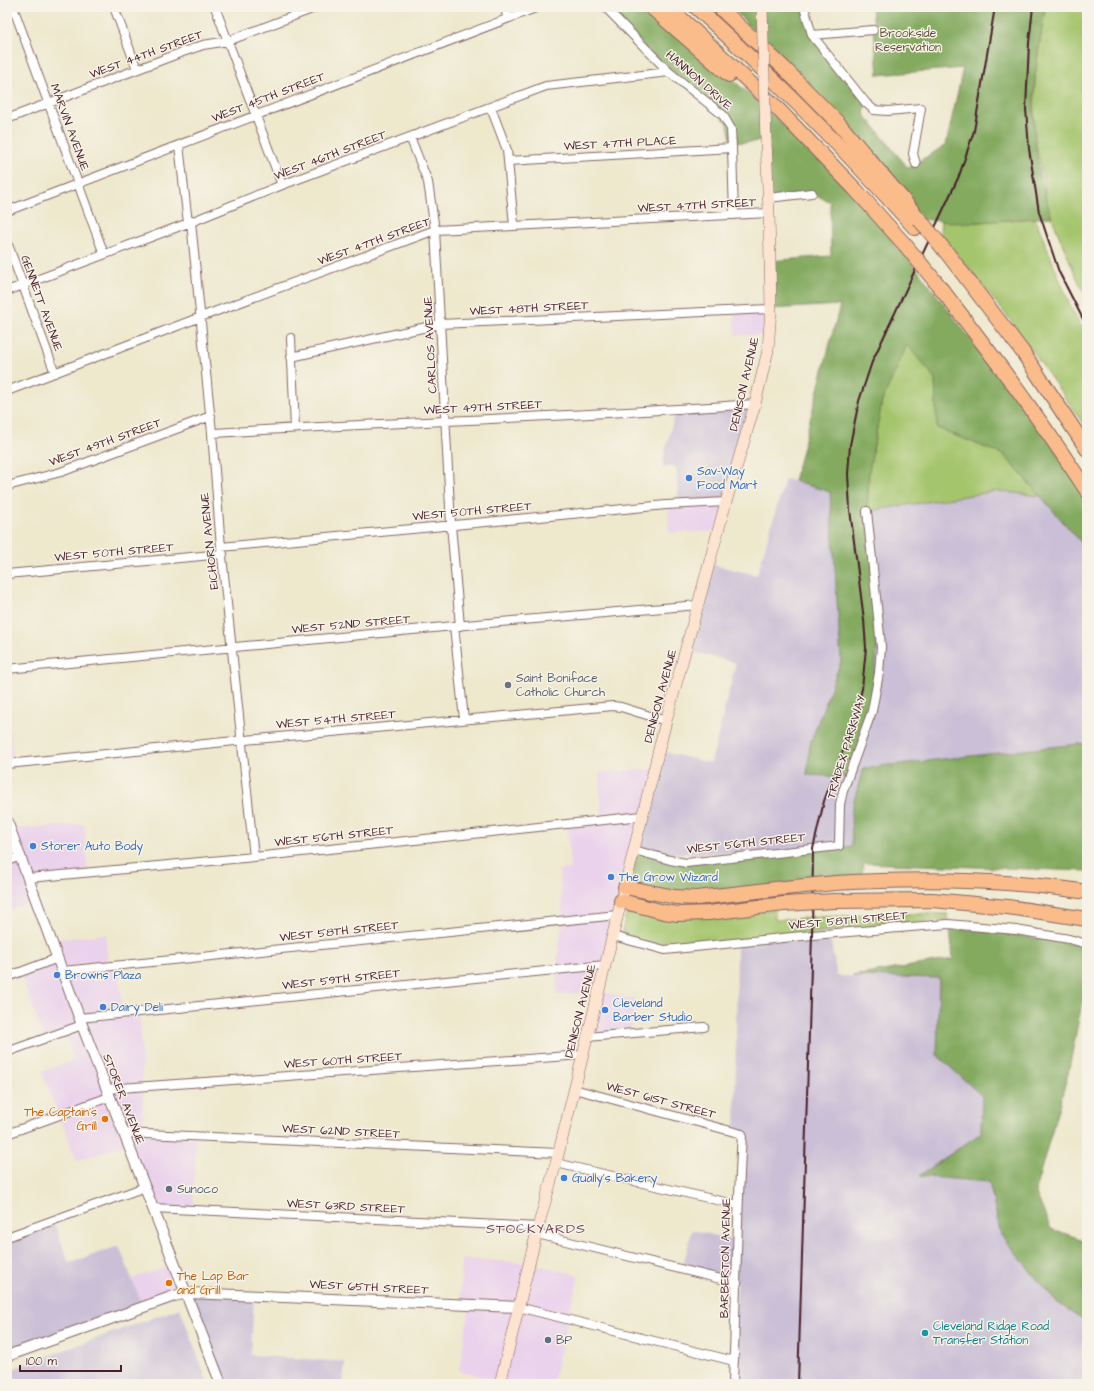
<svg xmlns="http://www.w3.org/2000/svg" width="1094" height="1391" viewBox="0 0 1094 1391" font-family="'Architects Daughter',sans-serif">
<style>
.built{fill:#ead1ec}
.industrial{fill:#cabfd6}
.green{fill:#a5c56d;stroke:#78724c}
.forest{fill:#84aa60;stroke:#676446}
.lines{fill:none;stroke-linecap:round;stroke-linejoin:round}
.minor-casing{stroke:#836564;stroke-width:10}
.tertiary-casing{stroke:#836564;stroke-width:12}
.secondary-casing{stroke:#836564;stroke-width:12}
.motorway-casing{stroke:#836564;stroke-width:16}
.minor{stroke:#fff;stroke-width:8}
.tertiary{stroke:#fff;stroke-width:10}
.secondary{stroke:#fde4d1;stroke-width:11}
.motorway{stroke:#fabc8b;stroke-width:14}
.rail{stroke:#4a1f2b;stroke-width:2}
.secondary-bridge-casing{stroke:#836564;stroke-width:12;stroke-linecap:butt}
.motorway-bridge-casing{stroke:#836564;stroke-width:16;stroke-linecap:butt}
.secondary-bridge{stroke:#fde4d1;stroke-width:11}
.motorway-bridge{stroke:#fabc8b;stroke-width:14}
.shop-dot{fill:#3f7fe0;stroke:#f7f3e8;stroke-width:1.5}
.worship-dot{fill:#6b7280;stroke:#f7f3e8;stroke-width:1.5}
.food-dot{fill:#e8710a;stroke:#f7f3e8;stroke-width:1.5}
.service-dot{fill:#5c6f8a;stroke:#f7f3e8;stroke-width:1.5}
.culture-dot{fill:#0f9aa8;stroke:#f7f3e8;stroke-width:1.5}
.labels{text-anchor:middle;stroke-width:3;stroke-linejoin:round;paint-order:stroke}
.park-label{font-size:12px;fill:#65513f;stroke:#f7f3e8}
.street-label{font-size:12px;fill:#4a1f2b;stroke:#f7f3e8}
.shop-label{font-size:12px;fill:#366cbe;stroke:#f7f3e8;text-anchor:start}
.worship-label{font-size:12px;fill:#5b616d;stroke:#f7f3e8;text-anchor:start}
.food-label{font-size:12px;fill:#c56008;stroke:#f7f3e8;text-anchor:end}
.service-label{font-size:12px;fill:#4e5e75;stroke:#f7f3e8;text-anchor:start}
.culture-label{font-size:12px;fill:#0d838f;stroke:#f7f3e8;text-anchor:start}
.quarter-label{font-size:14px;letter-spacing:1px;fill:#754b61;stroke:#f7f3e8}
</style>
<rect width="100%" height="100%" fill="#f7f3e8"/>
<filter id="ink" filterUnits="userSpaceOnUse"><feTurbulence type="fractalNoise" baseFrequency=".025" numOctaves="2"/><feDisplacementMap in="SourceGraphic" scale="8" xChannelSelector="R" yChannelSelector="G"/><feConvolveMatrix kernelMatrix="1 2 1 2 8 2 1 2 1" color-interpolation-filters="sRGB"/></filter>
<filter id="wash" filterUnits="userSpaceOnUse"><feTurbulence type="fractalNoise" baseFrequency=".012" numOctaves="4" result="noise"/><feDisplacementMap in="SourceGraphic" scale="16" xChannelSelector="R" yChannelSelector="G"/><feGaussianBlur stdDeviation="0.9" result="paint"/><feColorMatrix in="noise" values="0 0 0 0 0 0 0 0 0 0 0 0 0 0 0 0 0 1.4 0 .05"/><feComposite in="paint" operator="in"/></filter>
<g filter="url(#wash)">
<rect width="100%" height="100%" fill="#eee8cd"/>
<path class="built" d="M771 309 769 335H735L734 310Z
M726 502 718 531 669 533 668 505Z
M7 710 14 764H7Z
M654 769 599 991 636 1000 630 1033 587 1037 598 991 557 995 556 969 563 921 559 870 570 869 567 824 602 820 599 772Z
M7 821 10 829 84 824 88 873 29 878 37 900 7 911Z
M106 934 108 967 119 966 123 1014 140 1012 144 1134 196 1136 193 1210 153 1208 127 1144 77 1161 42 1072 74 1060 63 1032 44 1039 20 972 58 958 51 940Z
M462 1259 529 1263 579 1275 552 1384H500L501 1381 459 1371 470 1305 460 1304Z
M175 1264 186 1293 143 1307 132 1279Z"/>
<path class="industrial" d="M755 404 726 502 679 505 676 467H663V459L676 410Z
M785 479 830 491 867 511 998 491 1040 496 1087 549V743L863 768 851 812 852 846 768 853H670L634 850 659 751 711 763 736 663 686 650 709 564 757 575Z
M829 933 837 976 939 978 937 1055 982 1096 981 1133 920 1176 989 1182 1001 1235 1055 1301 1087 1322V1384H733L737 1283 682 1270 692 1230 737 1241 742 1134 735 1132 737 943Z
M53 1220 69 1263 119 1246 143 1307 7 1356V1237Z
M188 1293 254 1295 251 1355 345 1362 343 1384H221Z
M180 1308 208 1384H7V1371Z"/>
<path class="green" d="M1045 7H1087V298L1080 285 1057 231 1046 202 1044 182 1034 136 1035 77Z
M1035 218 1072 310 1087 336V429L1011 321 940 233 941 221 964 223Z
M907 344 935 378 937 428 1004 455 1040 496 998 491 867 511 869 471 882 401Z
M775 910V920C832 916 890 913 948 914V920L931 921 663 948 621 937 626 914 636 911Z"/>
<path class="forest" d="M605 7H651L822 159 903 251 1087 491V549L1004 455 937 428 935 378 907 345 882 401 869 471 867 511 879 626 872 711 847 777 807 775 810 744 841 661 830 492 794 481 840 305 771 309 770 261 831 256 830 202 812 193 768 198 766 141 732 143 727 122 669 72Z
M732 7H804L812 35 866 103 864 114 908 168 946 145 963 68 878 75 872 7H1045C1042 30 1037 54 1035 77 1031 123 1036 173 1052 217L964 223 919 219Z
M1087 743V871L863 863 862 881 712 896 625 887 634 850 686 863 852 846 851 812 863 768Z
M950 928 1010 934 1079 945 1087 947V977L1068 1074 1035 1191 1051 1229 1087 1241V1322L1055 1301 1001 1235 989 1182 919 1176 981 1133 982 1096 937 1055 939 978 853 976 953 959Z"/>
</g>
<g filter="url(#ink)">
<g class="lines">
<g class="minor-casing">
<path id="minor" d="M13 7 104 254
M114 7 137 69
M215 7 282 185
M504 7 508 18
M605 7 669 72 723 115 731 129 732 148 734 215
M804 7 812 35 866 103 874 110 888 111 921 108 913 154 916 164
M812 35 873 30
M491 108 507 150 514 226
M7 119 180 53 203 45 228 41 317 7
M410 137 428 182 435 230 451 525 460 626
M179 145 188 223
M508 161 732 148
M768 198 812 193
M7 211 538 7
M191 222 212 433 221 547 254 857
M7 242 55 373
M7 291 191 222 282 185 546 86 669 72
M291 338 295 428
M291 357 440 324 771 309
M7 391 206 315 435 230 769 213
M212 433C393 422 574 417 755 404
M7 486 61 472 211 416
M221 547 666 505 726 502
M7 574 223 554
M454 626 464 719
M7 669 454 626 698 605
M7 764 235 741 613 706 621 707 666 721
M634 850 670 860 686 863 839 846 840 804 843 791 872 711 879 673 881 647 879 626 867 511
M7 861 21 856
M29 878 254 857 642 816
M613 936 665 950 812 935 948 924 1016 930 1069 939 1087 944
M63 971 618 915
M7 977 58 958
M79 1018 605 965
M587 1037 704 1027
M7 1052 82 1025
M106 1089 582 1055
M574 1089 742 1134C737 1217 736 1300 733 1384
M123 1133 558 1153
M7 1134 109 1097
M556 1163 738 1205
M153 1208 538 1227
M537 1234 737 1283
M7 1237 145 1187
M518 1307 734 1361
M501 1381 514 1384"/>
</g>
<g class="tertiary-casing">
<path id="tertiary" d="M7 821 82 1025 221 1384
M7 1356 174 1296 188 1293 518 1307"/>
</g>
<g class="secondary-casing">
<path id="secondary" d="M500 1384 538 1227 556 1163 666 721 726 502 755 404 768 350 771 309 769 213 766 141"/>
</g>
<g class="motorway-casing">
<path id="motorway" d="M651 7 729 75
M669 7 777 108 855 189 906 246
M696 7C773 77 846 150 915 228
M719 7 784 68 840 125 915 214
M947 253 1022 351 1087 449
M935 281C988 349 1040 418 1087 491
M835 883C919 878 1004 879 1087 892
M625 887 675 897 697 898 784 888
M621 901 664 912 678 914 708 913 784 904
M834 901 932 900 1008 907 1087 919"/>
</g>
<use href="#minor" class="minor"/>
<use href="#tertiary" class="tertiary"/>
<use href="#secondary" class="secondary"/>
<use href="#motorway" class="motorway"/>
<path class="rail" d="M1033 7 1029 43 1026 109 1029 149 1039 212 1059 272 1087 327
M798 1384 812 935 813 849 824 801 855 718 862 689 866 648 864 620 850 510 848 474 850 445 859 401 872 362 959 176 974 131 995 7"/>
<g class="secondary-bridge-casing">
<path id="secondary-bridge" d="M762 7 766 141"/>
</g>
<g class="motorway-bridge-casing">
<path id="motorway-bridge" d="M919 219 947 253
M906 246 935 281
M784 888 835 883
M784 904 834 901"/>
</g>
<use href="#secondary-bridge" class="secondary-bridge"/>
<use href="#motorway-bridge" class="motorway-bridge"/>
</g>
</g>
<g class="shop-dot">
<circle cx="689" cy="478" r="4"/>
<circle cx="33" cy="846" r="4"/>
<circle cx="611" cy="877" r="4"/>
<circle cx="57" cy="975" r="4"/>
<circle cx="103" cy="1007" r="4"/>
<circle cx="605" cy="1010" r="4"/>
<circle cx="564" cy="1178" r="4"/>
</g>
<circle class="worship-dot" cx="508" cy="685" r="4"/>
<g class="food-dot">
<circle cx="105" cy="1119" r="4"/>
<circle cx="169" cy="1283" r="4"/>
</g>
<g class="service-dot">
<circle cx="169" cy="1189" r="4"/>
<circle cx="548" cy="1340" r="4"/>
</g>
<circle class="culture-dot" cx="925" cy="1333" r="4"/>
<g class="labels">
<g class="park-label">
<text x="908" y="37">Brookside<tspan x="908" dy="14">Reservation</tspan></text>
</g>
<g class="street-label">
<text transform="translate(146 54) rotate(-20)" y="4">WEST 44TH STREET</text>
<text transform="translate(699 80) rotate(41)" y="4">HANNON DRIVE</text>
<text transform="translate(268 97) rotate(-21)" y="4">WEST 45TH STREET</text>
<text transform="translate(70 127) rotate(70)" y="4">MARVIN AVENUE</text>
<text transform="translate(620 143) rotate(-3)" y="4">WEST 47TH PLACE</text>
<text transform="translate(330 155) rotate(-21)" y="4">WEST 46TH STREET</text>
<text transform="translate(697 205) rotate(-3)" y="4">WEST 47TH STREET</text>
<text transform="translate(374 241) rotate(-20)" y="4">WEST 47TH STREET</text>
<text transform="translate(42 303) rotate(70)" y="4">GENNETT AVENUE</text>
<text transform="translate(529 308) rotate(-3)" y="4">WEST 48TH STREET</text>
<text transform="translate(430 345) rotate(-93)" y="4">CARLOS AVENUE</text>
<text transform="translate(744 384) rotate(-77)" y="4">DENISON AVENUE</text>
<text transform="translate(483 407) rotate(-3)" y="4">WEST 49TH STREET</text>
<text transform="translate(105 442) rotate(-20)" y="4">WEST 49TH STREET</text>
<text transform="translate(472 511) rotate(-5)" y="4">WEST 50TH STREET</text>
<text transform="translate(209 541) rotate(-96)" y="4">EICHORN AVENUE</text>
<text transform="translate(114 552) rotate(-5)" y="4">WEST 50TH STREET</text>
<text transform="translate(351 624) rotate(-5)" y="4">WEST 52ND STREET</text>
<text transform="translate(660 696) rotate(-75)" y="4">DENISON AVENUE</text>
<text transform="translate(336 719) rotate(-5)" y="4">WEST 54TH STREET</text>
<text transform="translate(846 747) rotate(-73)" y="4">TRADEX PARKWAY</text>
<text transform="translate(334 836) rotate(-6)" y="4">WEST 56TH STREET</text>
<text transform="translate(746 843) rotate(-6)" y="4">WEST 56TH STREET</text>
<text transform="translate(848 920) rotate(-5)" y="4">WEST 58TH STREET</text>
<text transform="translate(339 931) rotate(-6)" y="4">WEST 58TH STREET</text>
<text transform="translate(341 979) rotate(-6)" y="4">WEST 59TH STREET</text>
<text transform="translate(580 1011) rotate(-76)" y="4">DENISON AVENUE</text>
<text transform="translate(343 1060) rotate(-4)" y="4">WEST 60TH STREET</text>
<text transform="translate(124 1099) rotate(69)" y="4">STORER AVENUE</text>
<text transform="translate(661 1100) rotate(15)" y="4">WEST 61ST STREET</text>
<text transform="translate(341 1131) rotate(3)" y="4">WEST 62ND STREET</text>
<text transform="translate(346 1206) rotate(3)" y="4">WEST 63RD STREET</text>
<text transform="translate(725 1258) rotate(-89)" y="4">BARBERTON AVENUE</text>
<text transform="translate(369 1287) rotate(3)" y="4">WEST 65TH STREET</text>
</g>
<g class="shop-label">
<text x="697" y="475">Sav-Way<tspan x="697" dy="14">Food Mart</tspan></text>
<text x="41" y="850">Storer Auto Body</text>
<text x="619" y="881">The Grow Wizard</text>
<text x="65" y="979">Browns Plaza</text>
<text x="613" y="1007">Cleveland<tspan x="613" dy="14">Barber Studio</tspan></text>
<text x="111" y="1011">Dairy Deli</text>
<text x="572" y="1182">Gually's Bakery</text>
</g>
<g class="worship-label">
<text x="516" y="682">Saint Boniface<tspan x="516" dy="14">Catholic Church</tspan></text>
</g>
<g class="food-label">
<text x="97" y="1116">The Captain's<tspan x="97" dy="14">Grill</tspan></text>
<text x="177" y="1280" text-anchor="start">The Lap Bar<tspan x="177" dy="14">and Grill</tspan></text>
</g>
<g class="service-label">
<text x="177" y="1193">Sunoco</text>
<text x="556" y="1344">BP</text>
</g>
<g class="culture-label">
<text x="933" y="1330">Cleveland Ridge Road<tspan x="933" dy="14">Transfer Station</tspan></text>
</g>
<g class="quarter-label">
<text x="536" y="1233">STOCKYARDS</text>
</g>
</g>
<rect width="1094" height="1391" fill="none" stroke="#f7f3e8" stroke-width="24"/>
<path d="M20 1365v6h101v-6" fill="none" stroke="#4a1f2b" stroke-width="2"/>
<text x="26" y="1365" font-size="12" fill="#4a1f2b" stroke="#f7f3e8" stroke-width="3" paint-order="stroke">100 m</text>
</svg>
